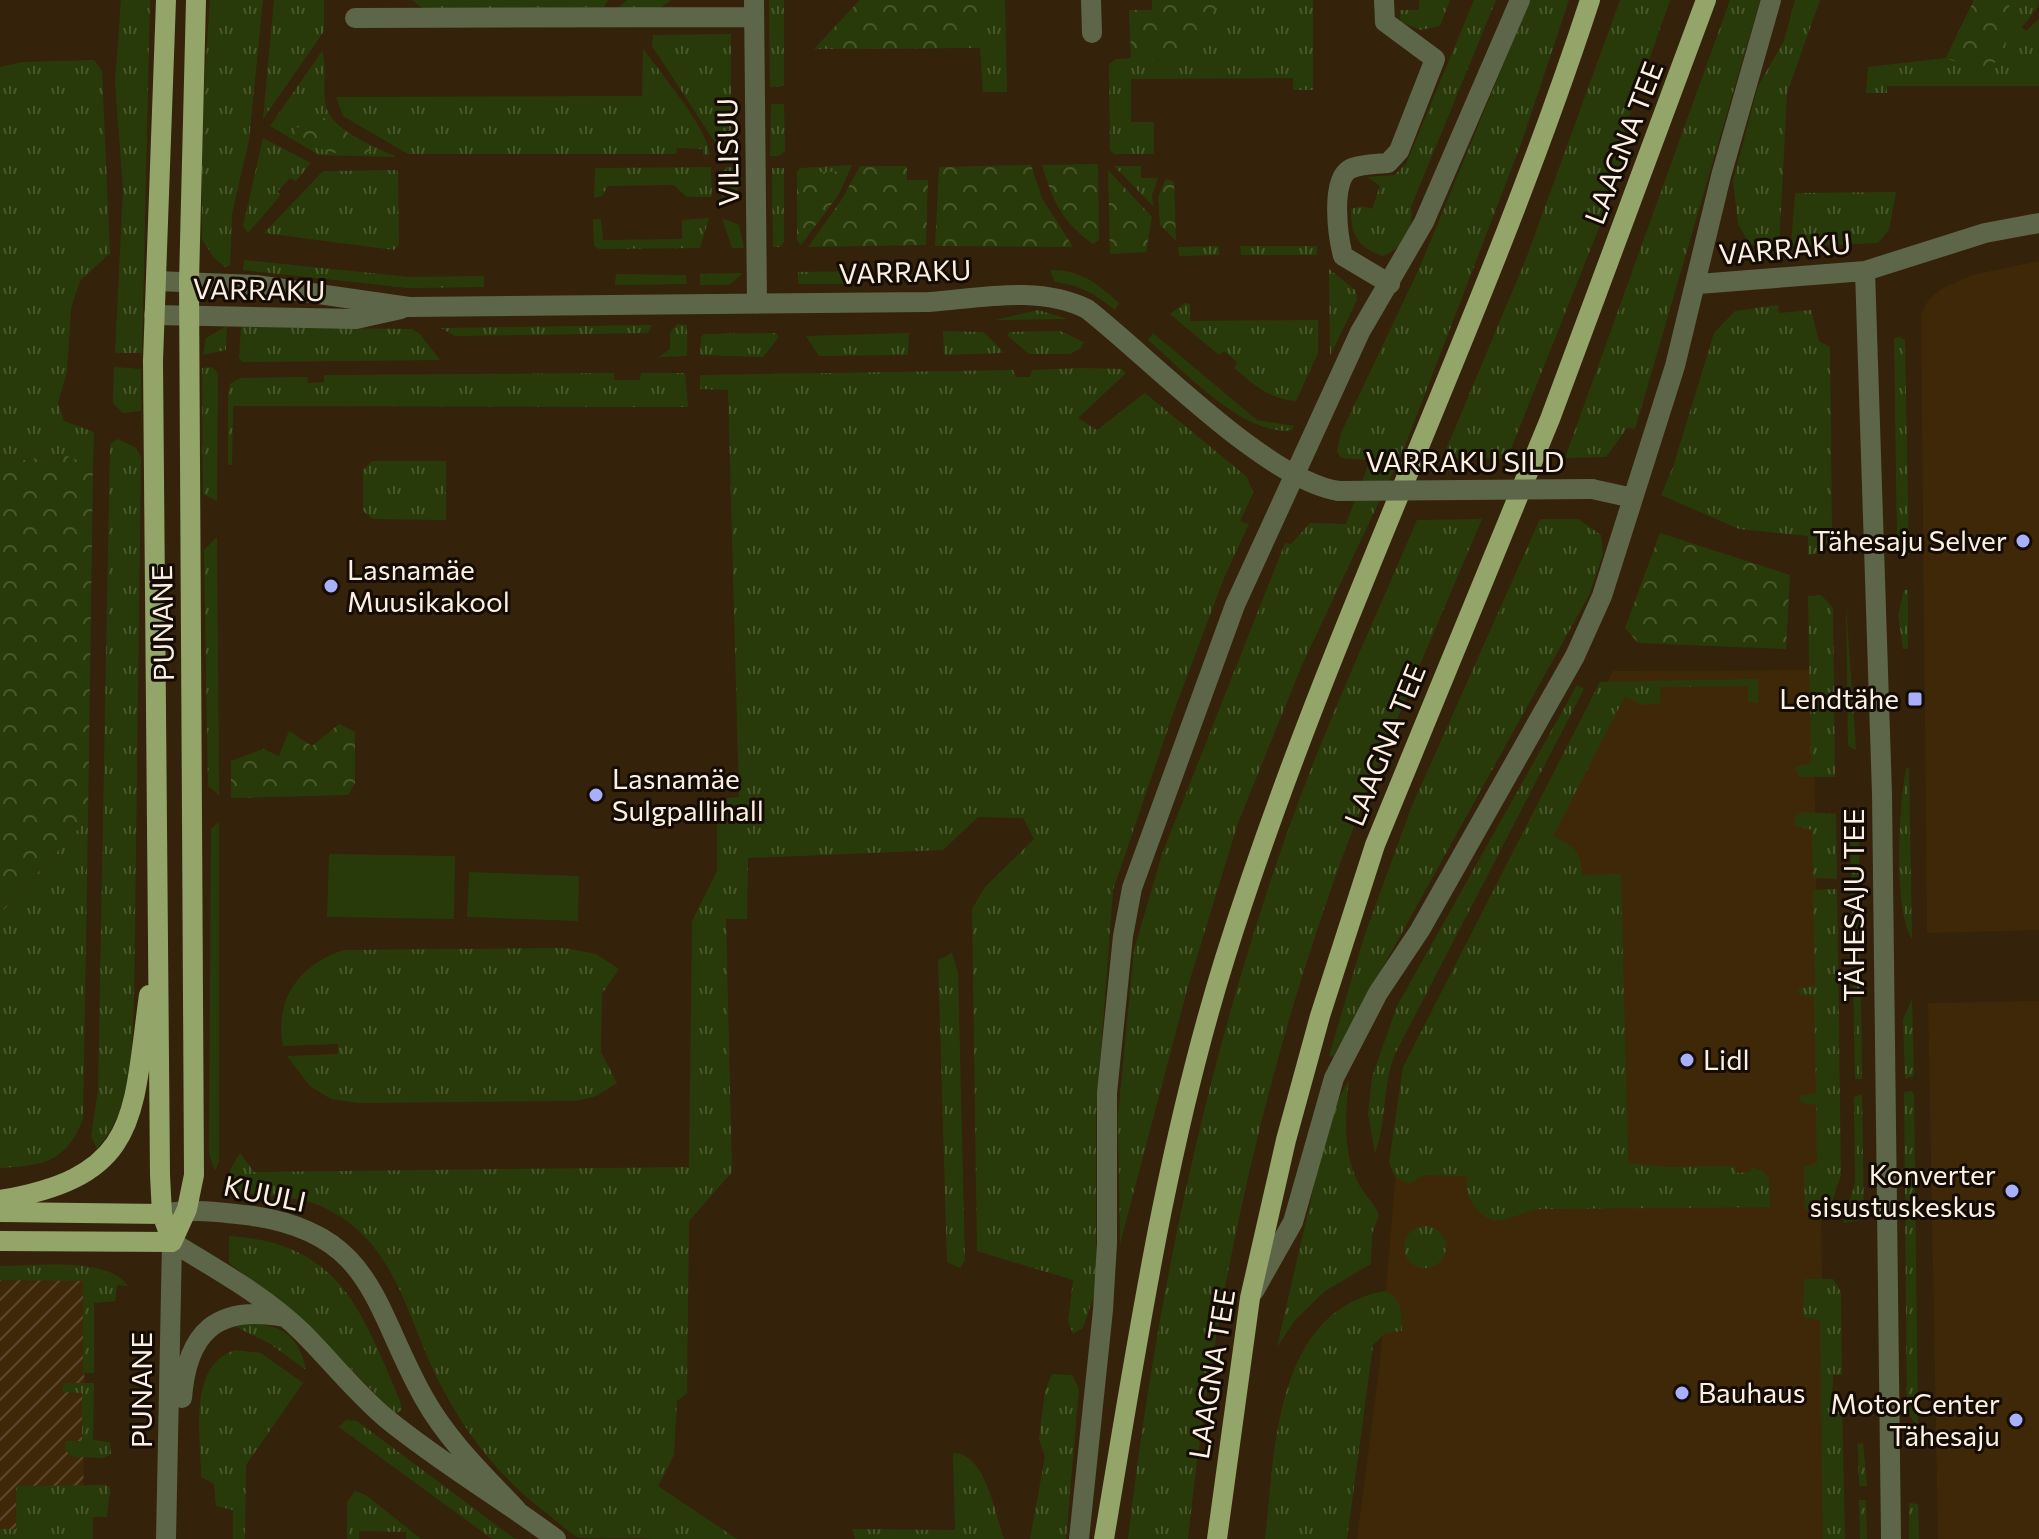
<svg xmlns="http://www.w3.org/2000/svg" width="2039" height="1539" viewBox="0 0 2039 1539" font-family="Commissioner,sans-serif">
<style>
.built{fill:#3e2808}
.industrial{fill:url(#industrial-furrows)}
.grass{fill:url(#grass-tufts)}
.forest{fill:url(#forest-crowns)}
.pitch{fill:#293a0a}
.lines{fill:none;stroke-linecap:round;stroke-linejoin:round}
.minor{stroke:#5d6649;stroke-width:20}
.major{stroke:#93a569;stroke-width:20}
.minor-bridge{stroke:#5d6649;stroke-width:20}
.poi-dot{fill:#a8b0fc;stroke:#150d05;stroke-width:3}
.labels{text-anchor:middle;stroke-width:6;stroke-linejoin:round;paint-order:stroke}
.street-label{font-size:28px;fill:#fcf0e2;stroke:#150d05}
.poi-label{font-size:28px;fill:#fcf0e2;stroke:#150d05;text-anchor:end}
</style>
<defs>
<pattern id="industrial-furrows" width="10" height="10" patternUnits="userSpaceOnUse" patternTransform="scale(2)"><rect width="10" height="10" fill="#3e2808"/><path d="M-1 1l2-2M0 10L10 0M9 11l2-2" fill="none" stroke="#5b482c"/></pattern>
<pattern id="grass-tufts" width="24" height="20" patternUnits="userSpaceOnUse" patternTransform="scale(2)"><rect width="24" height="20" fill="#293a0a"/><path d="M3 7l-1-3M5 7V3M7 7l1-3M15 17l-1-3M17 17v-4M19 17l1-3" fill="none" stroke="#49572d"/></pattern>
<pattern id="forest-crowns" width="20" height="18" patternUnits="userSpaceOnUse" patternTransform="scale(2)"><rect width="20" height="18" fill="#293a0a"/><path d="M2 6a3 3 0 1 1 6 0M12 15a3 3 0 1 1 6 0" fill="none" stroke="#49572d"/></pattern>
</defs>
<rect width="100%" height="100%" fill="#34220a"/>
<path class="built" d="M2039 261V930L1927 933 1921 314 1929 299 1941 289 1972 275Z
M1813 670 1826 1539H1357L1380 1361 1404 1075 1613 671Z
M2039 1001V1539H1938L1928 1003Z"/>
<path class="industrial" d="M0 1280H85L83 1539H0Z"/>
<path class="grass" d="M121 0H150L142 353H115L123 189 115 83Z
M210 0H263L249 140 232 214 230 265 225 267 213 257 202 239V117Z
M274 0H324V31L263 119Z
M412 0H608L604 7 424 9Z
M627 0H671L660 8H618Z
M769 0H784V86L770 87Z
M860 0H1005L1007 92H983L980 48 814 49Z
M1152 0H1313V90H1293V78L1131 79V122H1154V154H1114L1110 150 1109 64 1116 59 1131 58 1129 10H1152Z
M1419 0H1450L1440 26 1421 30 1400 22V10H1419Z
M1474 0H1496L1411 207C1415 226 1401 251 1382 256 1357 246 1351 235 1351 209L1362 206 1372 209 1380 186 1367 177 1394 175 1406 164Z
M1530 0H1569L1521 144 1403 451 1302 665 1238 823 1188 986 1120 1244 1118 1116 1134 950 1162 854 1285 543 1291 544 1310 523 1346 524 1370 460 1341 458 1337 451 1341 433 1419 269Z
M1620 0H1670L1622 137 1628 155 1507 459H1442L1526 259Z
M1730 0H1760L1635 429 1627 428 1606 457 1565 458Z
M1795 0H1820L1787 93 1779 248H1759L1749 243 1738 224 1733 181 1758 86 1784 41Z
M1974 0H2039L2038 7 2022 27 2026 31 2039 19V86H1887V93H1866L1868 67 1946 58Z
M731 34V153H722L652 46 653 35Z
M643 49C657 68 713 135 709 155H703V149L677 148 676 154H408L343 116 336 97 642 96Z
M322 51C327 65 323 85 325 101 327 130 374 146 397 157L319 155 270 126Z
M94 60 102 71 110 253 80 281 71 308 67 372 58 403 64 421 94 432 93 466 61 454 0 464V67L22 62Z
M771 104H784L785 151 779 156H770Z
M263 138 311 163 296 181 290 178 277 192 281 195 248 233 243 226Z
M852 165 839 194 801 245 797 240V172L800 168Z
M1114 166H1141V178H1158L1152 195 1153 206Z
M711 167 712 197H687L674 185 608 186 602 196 594 198 595 168Z
M726 167 742 168V184L733 195 722 197V176Z
M772 168H784V242L780 247H773Z
M398 170 399 245 394 250 264 233 323 171Z
M1896 192 1889 230 1878 243 1791 247 1795 193Z
M709 218 700 248 599 249 594 246 593 219H601L603 240 682 239V220Z
M722 218 739 225 744 248H732Z
M1219 246V255L1179 256 1178 247Z
M1240 246H1317V255H1241Z
M244 260 410 277 484 276V287L409 288 243 270Z
M1329 269 1356 291 1357 300 1330 356Z
M1050 270C1082 270 1096 283 1119 303L1115 310C1095 294 1081 285 1055 282Z
M855 271 845 284H798V272Z
M743 273 729 285H700V274Z
M616 274 686 275 687 284 615 285Z
M1185 303 1190 304V321L1318 320V353L1296 401C1269 399 1253 384 1234 368L1237 362 1224 351 1219 355 1170 314Z
M1778 305 1779 313 1811 310 1819 341 1830 347 1832 534 1822 552 1808 555V536L1739 529 1661 495 1673 467 1714 333 1735 311Z
M1038 310 1068 319 995 320Z
M677 324 687 325V356L659 357 670 349V333Z
M652 325 648 333 455 336 441 328Z
M227 326 226 350 203 355 206 338Z
M241 327 412 329 420 334 440 360 242 362 239 358Z
M943 331 984 332 1004 353 944 355Z
M1060 331 1084 342 1081 348 1070 354H1029L1008 336 1009 332Z
M776 333 779 337 763 357 700 355 701 337 704 334Z
M909 333 908 355 819 356 806 336Z
M1153 333 1257 420 1294 426 1292 430C1245 438 1182 369 1148 340Z
M1900 337 1905 340 1909 557 1897 540 1894 338Z
M114 367 141 369V411L123 413 113 403Z
M212 367 218 373 217 501 203 494 202 368Z
M1082 368 1121 369 1126 373 1078 418 1097 430 1145 393 1247 477 1253 493 1240 521 1249 524 1224 578 1174 711 1113 890 1096 1117V1289L1083 1328 1073 1334 1068 1321 1073 1280 977 1251 972 909 985 887 1034 839 1023 818 978 817 943 850 748 858 747 919H726L732 1172 689 1221 687 1393 677 1401 674 1455 658 1486 737 1539C713 1539 593 1539 579 1538 569 1533 559 1523 550 1516 499 1478 464 1432 436 1376 406 1313 394 1241 325 1208 294 1193 262 1199 230 1190V1170L240 1153 254 1172 689 1167 692 921 717 871V799L739 797 728 390 700 389V375L1013 370 1016 377H1030L1032 370Z
M614 373V380H640L641 373H685L688 407 233 406 232 465H228V395L230 384 240 378 307 377 308 383 324 382V375Z
M118 439 136 448 141 457 134 1003C131 1058 133 1106 97 1149L91 1136 98 1090 110 444Z
M372 461H446V520L373 519 363 511V470Z
M1482 519C1433 636 1380 753 1337 872 1260 1087 1212 1313 1188 1539H1128C1156 1300 1205 1066 1285 839 1323 730 1372 626 1417 520Z
M1540 519H1578L1601 535 1603 554 1589 595 1333 1057 1329 1056 1364 937 1411 808Z
M217 537 219 795 208 786 204 550Z
M1904 590H1908V649H1903L1898 615Z
M1821 595 1833 608 1835 777H1800L1794 767 1811 763 1808 596Z
M1846 605 1856 750 1848 746Z
M1758 679V703L1748 702V686L1660 687V703L1642 705 1625 696 1553 836C1574 847 1581 850 1582 875L1621 874 1628 1163 1667 1167 1735 1166 1736 1173 1751 1172V1166L1765 1173 1769 1180 1770 1207 1542 1209C1513 1211 1497 1235 1474 1206 1467 1196 1466 1188 1467 1176L1423 1175 1411 1183C1397 1181 1393 1175 1389 1162L1403 1067 1600 682Z
M1577 685 1584 689 1395 1054C1382 1086 1387 1122 1375 1153L1368 1114 1372 1077 1397 1006Z
M1909 768 1912 939C1893 909 1899 805 1906 769Z
M1801 812 1836 814 1837 879 1813 878 1812 830 1795 826V818Z
M88 818 83 1119C67 1162 42 1166 0 1168V914Z
M1850 820 1859 835 1862 1079H1855Z
M219 822V1161L215 1171 209 1154 211 829Z
M1837 889 1841 1175 1829 1210H1805L1804 1167 1817 1163 1816 1105 1801 1103 1799 1096 1816 1093 1814 996 1800 995 1798 989 1815 986 1813 890Z
M565 948 596 954 619 969 602 994 601 1052 617 1083 594 1097 574 1101 359 1103 331 1099 310 1086 287 1056 338 1054V1044L283 1046C274 999 300 964 344 950Z
M952 953 958 972 965 1260 960 1268 947 1262 938 960Z
M1912 999 1914 1076 1905 1079 1903 1019Z
M1349 1080C1345 1115 1342 1156 1361 1188 1367 1198 1376 1205 1379 1215L1372 1234 1371 1264 1325 1291 1295 1320 1277 1347 1324 1143 1337 1102Z
M1911 1091 1914 1094 1918 1427 1907 1412 1904 1092Z
M1862 1094 1864 1214 1860 1220 1843 1223 1855 1183 1854 1097Z
M1404 1247a21 21 0 1 1 42 0a21 21 0 1 1-42 0Z
M229 1236C340 1242 362 1312 400 1401L402 1410 395 1414 299 1316 229 1263Z
M0 1266C34 1266 108 1256 128 1286L117 1285 115 1301 94 1303V1373H83V1281L0 1280Z
M1804 1279H1833L1841 1292 1842 1375H1833L1832 1399 1842 1401 1845 1539H1823L1820 1320 1803 1317Z
M1385 1291C1403 1299 1401 1312 1402 1331L1385 1333 1373 1345 1347 1539H1265C1275 1452 1274 1311 1385 1291Z
M247 1324C281 1323 300 1337 306 1370L269 1343 236 1327Z
M235 1350 261 1353 303 1383 246 1465 245 1539H233V1510L216 1506 214 1484 201 1477C201 1436 187 1366 235 1350Z
M1052 1374 1072 1375 1079 1389 1066 1539H1030L1045 1457 1039 1439 1045 1391Z
M63 1383H94L93 1440 110 1442 111 1454 104 1458 73 1457 66 1451 65 1441H82V1393L63 1392Z
M346 1420 357 1421 515 1539H492L339 1427Z
M1863 1443 1867 1486H1859L1858 1444Z
M953 1453C986 1453 995 1514 1004 1539H855L852 1529 955 1530Z
M106 1485 110 1488 107 1517H93V1539H0V1529H16V1486Z
M355 1491 366 1495 421 1539H406V1532L359 1531V1539H347V1502Z
M1859 1500H1866L1867 1539H1860Z
M1909 1503 1918 1504 1919 1539H1909Z"/>
<path class="forest" d="M860 0H983L988 18 950 48 844 49 826 36Z
M1156 0H1217L1218 3 1196 41 1153 60 1131 47 1129 10H1152Z
M1974 0H2009L2010 26 2002 60 1974 69 1946 58Z
M318 114 367 145 370 152 342 155 300 143 294 130Z
M1098 164 1099 240 1093 244C1063 223 1052 200 1042 165Z
M1031 165 1042 198 1073 247 935 246 939 167Z
M860 166H907V180H928L926 245 808 247 842 199Z
M1108 170 1152 217 1146 252 1110 254Z
M842 171 839 194 805 239 801 237 799 186 807 173Z
M1166 179 1174 182 1176 241 1160 225 1158 197Z
M62 454 93 466 88 818 0 914V464Z
M1660 533 1790 575 1786 649 1638 643 1625 628Z
M339 724 355 732V783L348 795 231 798V761L263 749 279 756 289 731 312 746Z"/>
<path class="pitch" d="M329 854 455 856 454 919 327 917Z
M469 872 579 876 578 921 467 917Z"/>
<g class="lines">
<path class="minor" d="M754 0 757 304
M1091 0 1092 33
M1384 0 1385 22 1435 59 1399 151 1388 163C1376 164 1360 164 1350 169 1330 180 1338 237 1343 256L1390 284
M355 18 754 17
M1865 271 1882 794 1891 1539
M156 281 256 285 409 307 929 302C981 298 1039 285 1087 309 1150 358 1266 480 1339 491
M1698 284 1865 271 1985 233 2039 223
M154 315 356 319 401 309
M1592 489 1633 498
M162 1214C193 1208 221 1212 253 1216 375 1234 373 1308 424 1398 448 1441 484 1475 517 1510
M172 1242C217 1270 264 1295 302 1332 331 1361 356 1393 387 1419 441 1463 501 1498 556 1539
M1254 1291 1293 1222 1334 1078 1378 993 1420 930 1575 656 1602 596 1675 366 1721 176 1771 0
M182 1398C187 1333 216 1304 284 1317
M166 1539 172 1242
M1079 1539 1103 1310 1107 1243V1093L1123 936 1132 888 1235 605 1360 332 1424 222 1520 0"/>
<path class="major" d="M166 0 153 361 160 1175 162 1214 172 1242
M0 1200C141 1176 132 1117 149 995
M0 1212 162 1214
M0 1241 172 1242
M172 1242 187 1209 194 1175 189 282 196 0
M1104 1539C1137 1344 1166 1147 1225 958 1327 631 1484 325 1590 0
M1217 1539 1250 1298 1286 1140 1320 1016 1375 845 1550 419 1706 0"/>
<path class="minor-bridge" d="M1339 491 1592 489"/>
</g>
<g class="poi-dot">
<circle cx="2023" cy="541" r="8"/>
<circle cx="331" cy="586" r="8"/>
<rect x="1907" y="691" width="16" height="16" rx="4"/>
<circle cx="596" cy="795" r="8"/>
<circle cx="1687" cy="1060" r="8"/>
<circle cx="2012" cy="1191" r="8"/>
<circle cx="1682" cy="1393" r="8"/>
<circle cx="2016" cy="1420" r="8"/>
</g>
<g class="labels">
<g class="street-label">
<text transform="translate(1624 143) rotate(-69)" y="10">LAAGNA TEE</text>
<text transform="translate(728 152) rotate(-91)" y="10">VILISUU</text>
<text transform="translate(1785 249) rotate(-5)" y="10">VARRAKU</text>
<text transform="translate(905 272) rotate(-2)" y="10">VARRAKU</text>
<text transform="translate(259 290) rotate(1)" y="10">VARRAKU</text>
<text x="1465" y="472">VARRAKU SILD</text>
<text transform="translate(163 623) rotate(-91)" y="10">PUNANE</text>
<text transform="translate(1385 745) rotate(-68)" y="10">LAAGNA TEE</text>
<text transform="translate(1854 905) rotate(-90)" y="10">TÄHESAJU TEE</text>
<text transform="translate(265 1194) rotate(12)" y="10">KUULI</text>
<text transform="translate(1212 1374) rotate(-81)" y="10">LAAGNA TEE</text>
<text transform="translate(142 1390) rotate(-90)" y="10">PUNANE</text>
</g>
<g class="poi-label">
<text x="2007" y="551">Tähesaju Selver</text>
<text x="347" y="580" text-anchor="start">Lasnamäe<tspan x="347" dy="32">Muusikakool</tspan></text>
<text x="1899" y="709">Lendtähe</text>
<text x="612" y="789" text-anchor="start">Lasnamäe<tspan x="612" dy="32">Sulgpallihall</tspan></text>
<text x="1703" y="1070" text-anchor="start">Lidl</text>
<text x="1996" y="1185">Konverter<tspan x="1996" dy="32">sisustuskeskus</tspan></text>
<text x="1698" y="1403" text-anchor="start">Bauhaus</text>
<text x="2000" y="1414">MotorCenter<tspan x="2000" dy="32">Tähesaju</tspan></text>
</g>
</g>
</svg>
